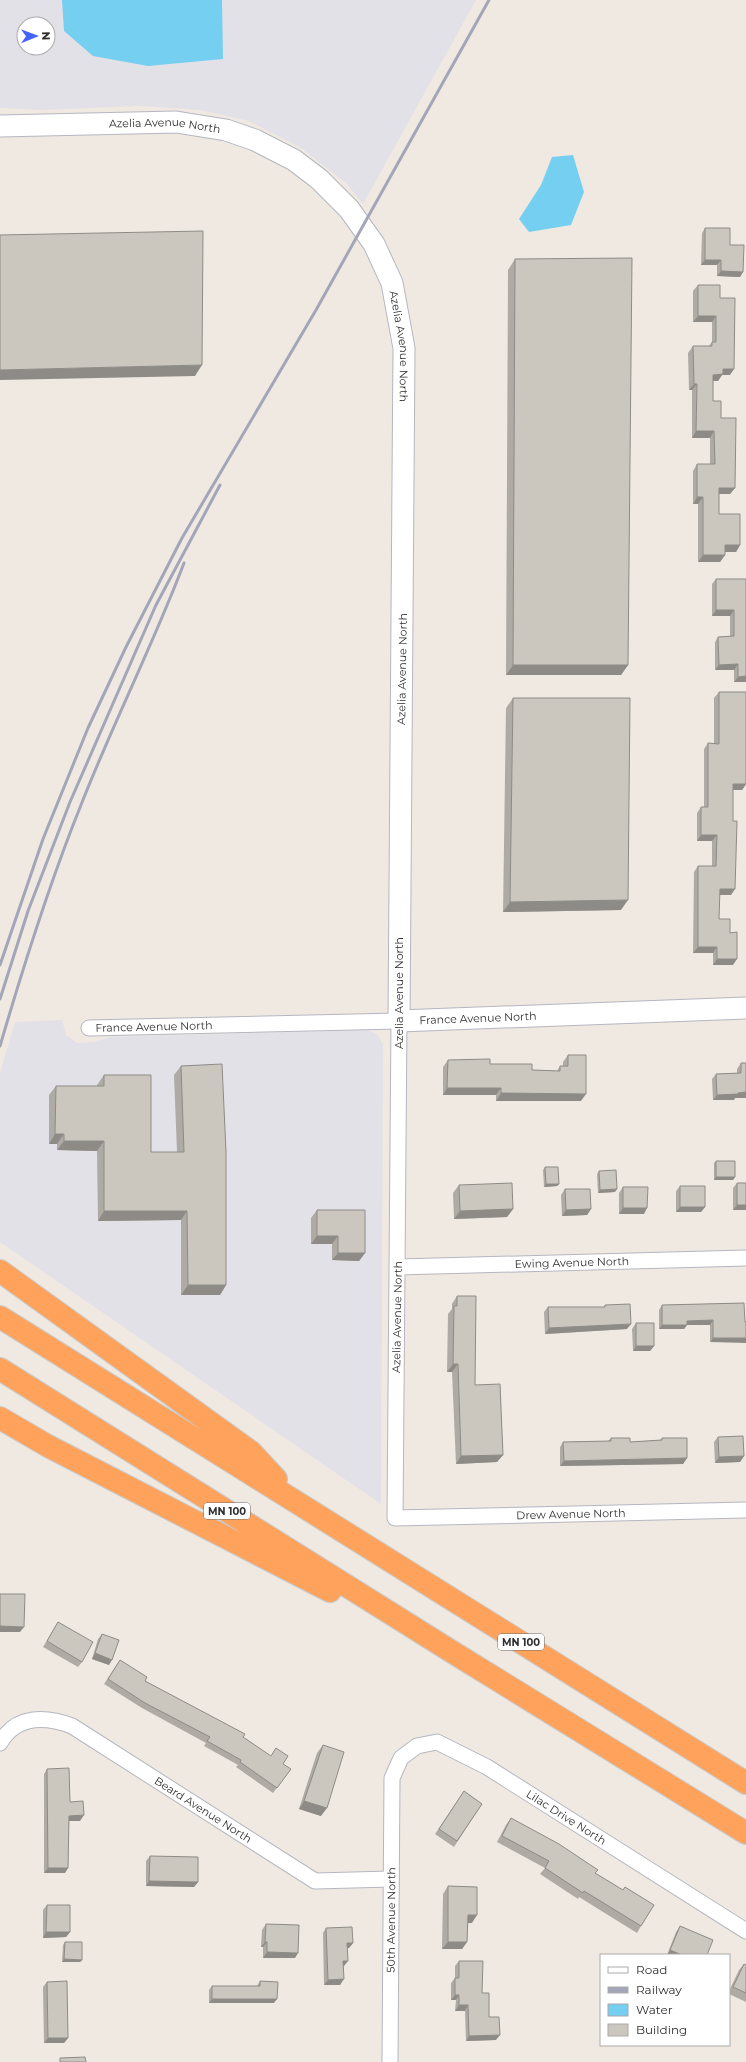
<svg xmlns="http://www.w3.org/2000/svg" width="746" height="2062" viewBox="0 0 746 2062" font-family="Montserrat,sans-serif">
<style>
.industrial{fill:#e3e1e8;fill-rule:evenodd}
.water{fill:#75cff0}
.lines{fill:none;stroke-linecap:round;stroke-linejoin:round}
.street-casing{stroke:#b4b7c1;stroke-width:17}
.secondary-casing{stroke:#b4b7c1;stroke-width:23}
.highway-casing{stroke:#c9c9c9;stroke-width:24}
.street{stroke:#fff;stroke-width:15}
.secondary{stroke:#fff;stroke-width:21}
.highway{stroke:#ffa35c;stroke-width:22}
.rail{stroke:#a3a6b8;stroke-width:3}
.wall{fill:#afaba4}
.shaded-wall{fill:#8e8b86}
.building{fill:#cbc7bf;stroke:#8e8b86}
.labels{text-anchor:middle;stroke-width:4;stroke-linejoin:round;paint-order:stroke}
.shield{fill:#fff;stroke:#6d6d6d;stroke-width:1}
.shield-label{font-size:10px;font-weight:bold;fill:#2e2e2e}
.street-label{font-size:11px;fill:#2e2e2e;stroke:#fff}
</style>
<rect width="100%" height="100%" fill="#efe9e1"/>
<path class="industrial" d="M0 0H476L363 204 346 183 301 148 249 121 200 110 140 106 43 110 0 108ZM24 24H48V48H24Z
M62 1020 66 1035 77 1043 94 1042 110 1037 368 1030 378 1035 383 1044 381 1504 0 1242V1073L15 1022Z"/>
<path class="water" d="M62 0H222L223 59 148 66 93 56 64 31Z
M573 155 584 192 571 225 529 232 519 219 541 185 552 157Z"/>
<g class="lines">
<g class="street-casing">
<g id="street">
<path id="s1" d="M89 1028 399 1021 395 1518 746 1510"/>
<path id="s2" d="M398 1267 746 1258"/>
<path id="s3" d="M0 1743C16 1715 45 1716 72 1726L315 1881 391 1879"/>
<path id="s4" d="M390 2062 392 1778 401 1758 417 1746 437 1742 487 1767 746 1931"/>
</g>
</g>
<g class="secondary-casing">
<g id="secondary">
<path id="s5" d="M0 126 176 122 226 130 255 140 294 160 319 179 349 209 374 244 392 283 404 348 399 1021 746 1008"/>
</g>
</g>
<g class="highway-casing">
<path id="highway" d="M0 1271 251 1452 276 1479
M0 1317 746 1783
M0 1369 454 1653 746 1833
M0 1418 48 1446 330 1591"/>
</g>
<use href="#street" class="street"/>
<use href="#secondary" class="secondary"/>
<use href="#highway" class="highway"/>
<path class="rail" d="M0 965 43 839 88 728 126 647 182 538 316 310 489 0
M0 999 28 911 70 802 156 605 220 485
M0 1046C24 964 49 884 81 805 113 723 153 645 184 563"/>
</g>
<path class="wall" d="M705 228 730 245 743 272 740 277 717 276V265H701L702 233Z
M515 259 628 665 621 675H506L508 270Z
M698 285 720 298 730 375H722L718 381H713V401L721 418 735 488 730 494H719V514L740 545 736 552H725V555L720 562H698V504H693V471L697 464H710V438H692V390H689L688 353 693 346H709L712 342V322H693V291Z
M716 579H746V682H734V670H715V642L718 637 730 636V616H712V584Z
M719 692 746 784 742 790H733L731 895H719V919L730 933 733 965H713V953H693L694 872 698 866H712V841H697V813L701 807H704V749L708 743 714 744V698Z
M513 698 621 910 503 912 506 708Z
M568 1055 581 1101H496V1095H443V1067L448 1060 490 1064 532 1070 557 1071 560 1066H563V1062Z
M741 1063H746V1098H735L734 1100H713L712 1079 716 1074 737 1073V1069Z
M181 1066 226 1285 220 1295H181V1220L98 1221 97 1151 57 1150V1144H49V1095L56 1086H97V1085L104 1075 151 1152H177L174 1075Z
M716 1161 735 1177 733 1180H714V1163Z
M545 1167 559 1184 557 1186 544 1187 543 1170Z
M599 1171 615 1192 598 1193 597 1174Z
M737 1183 746 1210H733V1188Z
M459 1185 513 1209 507 1217 454 1219 453 1193Z
M680 1186 705 1207 701 1212H676V1191Z
M623 1187 644 1214H619V1193Z
M565 1189 591 1209 587 1215 562 1216 561 1195Z
M317 1210 365 1253 359 1261 332 1260V1244H311V1218Z
M457 1296 475 1385 503 1455 497 1462 456 1464 452 1372H447L448 1314 452 1309V1304Z
M744 1303 710 1342V1325H687L684 1329H659V1310L662 1305Z
M605 1305 627 1329 545 1334 544 1312 548 1307H604Z
M636 1323 654 1346 650 1351H633L632 1329Z
M718 1437 744 1456 740 1462 715 1463 714 1442Z
M611 1438 630 1442 660 1440 662 1438 687 1458 683 1464 560 1466V1447L563 1442 608 1441Z
M58 1622 82 1662 78 1667 43 1647Z
M102 1634 109 1665 92 1659 98 1639Z
M120 1660 145 1681 243 1737 270 1756 291 1769 273 1793 236 1767 238 1765 204 1746 206 1743 142 1708 104 1684Z
M323 1745 321 1816 299 1809 317 1753Z
M47 1769 70 1802 80 1821H69L65 1873H44V1774Z
M464 1791 482 1804 454 1847 435 1834Z
M511 1818 595 1873 641 1926 637 1933 579 1897 578 1899 540 1874 545 1868 497 1842 506 1825Z
M150 1856 198 1882 194 1887 146 1886V1861Z
M448 1886 472 1923H468L467 1942 462 1949H442L443 1894Z
M47 1905 70 1932 66 1937 43 1938V1910Z
M266 1924 295 1958H263V1947H261L262 1930Z
M680 1926 707 1955H667L676 1932Z
M326 1928 353 1943 349 1948H347L340 1985H324L323 1933Z
M65 1942 82 1960 80 1962H62L63 1945Z
M459 1961 482 1993 489 2017 496 2040 466 2041 465 2011H455L456 2000H451V1983L455 1978V1966Z
M744 1964 746 1965V2002L729 1994V1991L739 1970Z
M260 1981 274 2003H209V1990L212 1986H257Z
M47 1982 68 2038 64 2043H44L43 1987Z"/>
<path class="shaded-wall" d="M705 260H721L717 265H701Z
M721 271 743 272 740 277 717 276Z
M698 316H716L712 322H693Z
M202 365 195 376 0 380V370Z
M723 369H734L730 375H722L718 381H708L713 375Z
M694 384H697L692 390H689Z
M696 431H714L710 438H692Z
M719 488H735L730 494H714Z
M697 497H703L698 504H693Z
M725 545H740L736 552H720Z
M703 555H725L720 562H698Z
M716 610H734L730 616H712Z
M738 664 734 670H715L719 665Z
M513 665H628L621 675H506Z
M746 676V682H734L738 677Z
M733 784H746L742 790H729Z
M701 835H717L712 841H697Z
M720 889H735L731 895H715Z
M628 900 621 910 503 912 510 902Z
M698 947H717L713 953H693Z
M717 959H737L733 965H713Z
M447 1088H501L496 1095H443Z
M746 1092V1098H735L734 1100H713L717 1095Z
M501 1093 586 1094 581 1101H496Z
M55 1134H64L57 1144H49Z
M64 1141H104L97 1151 57 1150Z
M716 1177H735L733 1180H714Z
M546 1184H559L557 1186 544 1187Z
M617 1189 615 1192 598 1193 600 1190Z
M737 1205H746V1210H733Z
M680 1207H705L701 1212H676Z
M623 1208H647L644 1214H619Z
M513 1209 507 1217 454 1219 460 1211Z
M591 1209 587 1215 562 1216 566 1210Z
M104 1211H187L181 1220 98 1221Z
M317 1236H338L332 1244H311Z
M338 1253H365L359 1261 332 1260Z
M188 1285H226L220 1295H181Z
M713 1320 710 1325H687L684 1329H659L662 1325 687 1321Z
M631 1324 627 1329 545 1334 549 1328Z
M713 1338H746V1343L710 1342Z
M636 1346H654L650 1351H633Z
M453 1364H458L452 1372H447Z
M503 1455 497 1462 456 1464 461 1456Z
M744 1456 740 1462 715 1463 719 1457Z
M687 1458 683 1464 560 1466 564 1461Z
M0 1626 24 1627 20 1632H0Z
M95 1653 112 1660 109 1665 92 1659Z
M304 1801 327 1808 321 1816 299 1809Z
M84 1815 80 1821H65L69 1816Z
M48 1868H68L65 1873H44Z
M149 1881 198 1882 194 1887 146 1886Z
M468 1915H477L472 1923H462Z
M46 1932H70L66 1937 43 1938Z
M265 1942H267L263 1947H261Z
M448 1942H467L462 1949H442Z
M347 1943H353L349 1948H343Z
M670 1950 682 1955H667Z
M267 1952 298 1953 295 1958H263Z
M64 1959 82 1960 80 1962H62Z
M343 1961H348L344 1966H340Z
M344 1979 340 1985H324L328 1980Z
M455 1995H459L456 2000H451Z
M212 1999H277L274 2003H209Z
M459 2005H468L465 2011H455Z
M500 2035 496 2040 466 2041 469 2036Z
M48 2038H68L64 2043H44Z"/>
<path class="building" d="M705 228H730V245H744L743 272 721 271V260H705Z
M203 231 202 365 0 370V235Z
M632 258 628 665H513L515 259Z
M698 285H720V298H735L734 369H723V374L713 375V401H721V418H736L735 488H719V514H740V545H725V555H703V497H697V464H715L714 431H696L697 384H694L693 346H712V342H716V316H698Z
M716 579H746V676L738 677V664L719 665 718 637 734 636V610H716Z
M719 692H746V784H733V821H737L735 889H720L719 919H730V933L737 932V959H717V947H698V866H716L717 835H701V807H708V743L719 744Z
M513 698H630L628 900 510 902Z
M568 1055H586V1094L501 1093V1088H447L448 1060 490 1059V1064H532V1070L560 1071V1066H568Z
M741 1063H746V1092L738 1093V1094L717 1095 716 1074 741 1073Z
M222 1064 226 1152V1285H188L187 1211H104V1141H64V1134H55L56 1086H104V1075H151V1152H184L181 1066Z
M716 1161H735V1177H716Z
M545 1167H558L559 1184H546Z
M616 1170 617 1189 600 1190 599 1171Z
M512 1183 513 1209 460 1211 459 1185Z
M737 1183H746V1205H737Z
M680 1186H705V1207H680Z
M623 1187H648L647 1208H623Z
M565 1189H590L591 1209 566 1210Z
M317 1210H365V1253H338V1236H317Z
M457 1296H476L475 1385 500 1384 503 1455 461 1456 458 1364H453L454 1306H457Z
M744 1303 745 1322H746V1338H713V1320L687 1321V1325H662V1305Z
M630 1304 631 1324 549 1328 548 1307H605V1305Z
M636 1323H654V1346H636Z
M743 1436 744 1456 719 1457 718 1437Z
M611 1438H630V1442L662 1440V1438H687V1458L564 1461 563 1442 611 1441Z
M0 1594H25L24 1627 0 1626Z
M58 1622 93 1642 82 1662 47 1641Z
M102 1634 119 1640 112 1660 95 1653Z
M120 1660 147 1677 145 1681 245 1734 243 1737 271 1756 276 1748 288 1756 283 1764 291 1769 277 1788 240 1762 241 1760 207 1741 210 1737 145 1703 108 1679Z
M323 1745 344 1752 327 1808 304 1801Z
M69 1768 70 1802 83 1801 84 1815 69 1816 68 1868H48L47 1769Z
M464 1791 482 1804 457 1841 439 1829Z
M511 1818 559 1844 598 1870 595 1873 623 1890 625 1887 654 1905 641 1926 584 1891 583 1893 545 1868 549 1861 502 1836Z
M150 1856 198 1857V1882L149 1881Z
M448 1886 477 1887V1915H468L467 1942H448Z
M47 1905H70V1932H46Z
M266 1924 299 1925 298 1953 267 1952V1942H265Z
M680 1926 713 1940 707 1955H682L670 1950Z
M352 1927 353 1943H347L348 1961H343L344 1979 328 1980 326 1928Z
M65 1942H82V1960L64 1959Z
M459 1961H483L482 1993H489V2017H499L500 2035 469 2036 468 2005H459V1995H455V1978H459Z
M744 1964 746 1965V1993L733 1987Z
M67 1981 68 2038H48L47 1982Z
M260 1981 278 1982 277 1999H212V1986H260Z
M85 2057 86 2062H60V2058Z"/>
<g class="labels">
<g class="shield">
<rect x="204" y="1503" width="46" height="16" rx="3"/>
<rect x="498" y="1634" width="46" height="16" rx="3"/>
</g>
<g class="shield-label">
<text x="227" y="1515">MN 100</text>
<text x="521" y="1646">MN 100</text>
</g>
<g class="street-label">
<text dy="4" stroke="none"><textPath href="#s5" startOffset="165">Azelia Avenue North</textPath></text>
<text dy="4" stroke="none"><textPath href="#s5" startOffset="525">Azelia Avenue North</textPath></text>
<text transform="translate(402 669) rotate(-89)" y="4">Azelia Avenue North</text>
<text transform="translate(399 993) rotate(-90)" y="4">Azelia Avenue North</text>
<text dy="4" stroke="none"><textPath href="#s5" startOffset="1279">France Avenue North</textPath></text>
<text dy="4" stroke="none"><textPath href="#s1" startOffset="65">France Avenue North</textPath></text>
<text dy="4" stroke="none"><textPath href="#s2" startOffset="174">Ewing Avenue North</textPath></text>
<text transform="translate(397 1317) rotate(-89)" y="4">Azelia Avenue North</text>
<text dy="4" stroke="none"><textPath href="#s1" startOffset="983">Drew Avenue North</textPath></text>
<text dy="4" stroke="none"><textPath href="#s3" startOffset="237">Beard Avenue North</textPath></text>
<text dy="4" stroke="none"><textPath href="#s4" startOffset="496">Lilac Drive North</textPath></text>
<text dy="4" stroke="none"><textPath href="#s4" startOffset="142">50th Avenue North</textPath></text>
</g>
</g>
<rect x="600" y="1954" width="130" height="92" fill="#ffffff" stroke="#ababab"/>
<rect x="608" y="1967" width="20" height="6" fill="#ffffff" stroke="#ababab"/>
<text x="636" y="1974" font-size="12" fill="#2e2e2e">Road</text>
<rect x="608" y="1987" width="20" height="6" fill="#a3a6b8" stroke="#ababab"/>
<text x="636" y="1994" font-size="12" fill="#2e2e2e">Railway</text>
<rect x="608" y="2004" width="20" height="12" fill="#75cff0" stroke="#ababab"/>
<text x="636" y="2014" font-size="12" fill="#2e2e2e">Water</text>
<rect x="608" y="2024" width="20" height="12" fill="#cbc7bf" stroke="#ababab"/>
<text x="636" y="2034" font-size="12" fill="#2e2e2e">Building</text>
<g transform="translate(36 36) rotate(89)"><circle r="19" fill="#ffffff" stroke="#ababab"/>
<path d="M0-3L7 15L0 10L-7 15Z" fill="#4264fb"/>
<text y="-6" font-size="11" font-weight="bold" text-anchor="middle" fill="#2e2e2e">N</text>
</g>
</svg>
